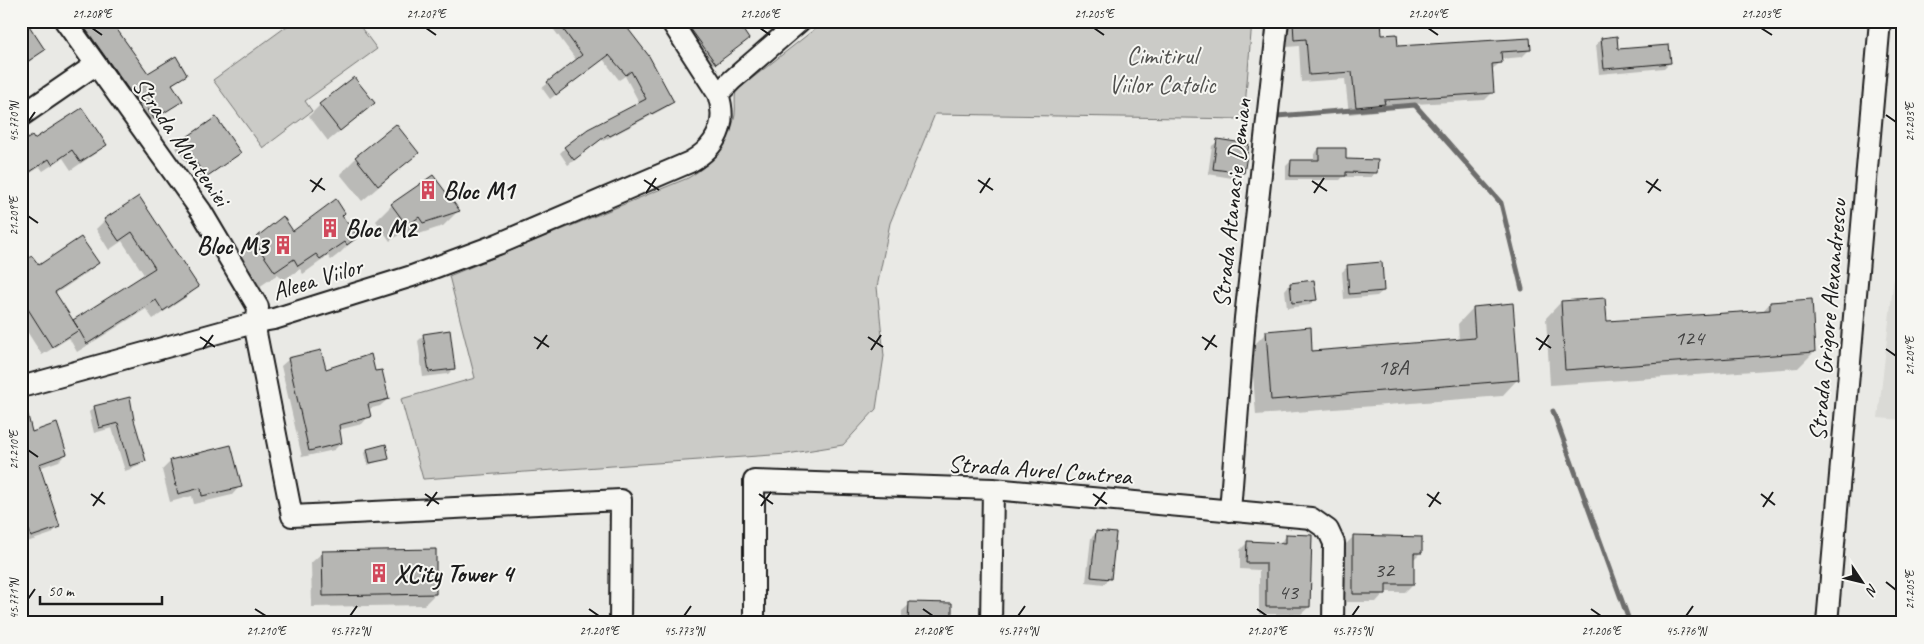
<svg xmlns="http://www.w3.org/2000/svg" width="1924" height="644" viewBox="0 0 1924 644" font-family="Caveat,sans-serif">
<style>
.built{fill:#dadad6}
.green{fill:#cbcbc7;stroke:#747472}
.shadow{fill:#0003}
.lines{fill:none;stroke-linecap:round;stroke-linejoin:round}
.stream{stroke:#6d6d6c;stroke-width:5}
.building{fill:#b6b6b3;stroke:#1c1c1c}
.minor-casing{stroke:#1c1c1c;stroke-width:24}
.minor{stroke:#f6f6f2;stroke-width:20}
.ticks{fill:none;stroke:#1c1c1c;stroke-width:2}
.labels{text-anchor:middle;stroke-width:4;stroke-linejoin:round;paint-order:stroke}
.number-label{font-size:22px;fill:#424242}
.park-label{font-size:25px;fill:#51514f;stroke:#f6f6f2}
.street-label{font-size:25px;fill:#1c1c1c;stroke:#f6f6f2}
.poi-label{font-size:25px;font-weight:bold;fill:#1c1c1c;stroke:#f6f6f2;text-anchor:start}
.neatline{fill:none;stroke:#1c1c1c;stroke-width:2}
.ticks-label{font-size:12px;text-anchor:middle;fill:#1c1c1c}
</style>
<rect width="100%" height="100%" fill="#e9e9e5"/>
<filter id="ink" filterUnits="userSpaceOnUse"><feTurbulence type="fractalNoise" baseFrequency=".02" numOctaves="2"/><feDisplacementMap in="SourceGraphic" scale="10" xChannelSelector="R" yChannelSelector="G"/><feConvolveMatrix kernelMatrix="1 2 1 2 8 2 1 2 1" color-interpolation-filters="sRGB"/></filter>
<g filter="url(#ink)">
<path class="built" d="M1899 233H1903V420L1878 418Z"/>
<path class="green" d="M294 21H356L377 49 305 101 312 111 263 148 213 80Z
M825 21H1252L1244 119 935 114 890 223 877 287 884 356 876 409 843 445 787 454 423 479 401 399 475 378 449 276 688 178C713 163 729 145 735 115 736 107 734 99 736 91Z"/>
<path class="shadow" d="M21 21 44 50 21 68Z
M69 21H109L147 74 185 75 172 85 182 101 148 124Z
M550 21H619L672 102 667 107 603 141 602 139 568 165 560 153 565 148 640 104 625 76 619 80 603 59 550 99 542 88 577 61 549 23Z
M674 21H735L747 39 708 69Z
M1293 22 1380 36 1397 47 1529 50 1522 57 1500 59V63L1491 70 1493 92 1485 100 1380 106 1376 111 1349 114 1345 79 1301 82 1299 46 1287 47 1286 29Z
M1601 39 1617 51 1670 62 1664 68 1599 74 1596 45Z
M374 103 328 141 309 116 320 105Z
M215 119 239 153 200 182 176 148Z
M396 126 418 153 362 201 340 174 356 158Z
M34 141 105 145 96 153 71 170 63 158 43 171 40 167 21 179V144Z
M1218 141 1243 173 1238 179 1208 174 1212 146Z
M1319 149 1345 161 1376 172 1371 177H1343L1340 180H1286V166L1291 161H1314V154Z
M139 198 197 287 188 296 153 319 146 309 77 352 69 338 42 355 21 322V264L38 267 97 263 88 272 55 294 73 322 145 276 122 241 109 250 96 229 105 220Z
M392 205 458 211 443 226 407 238 403 232 390 241 376 221Z
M340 216 356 237 340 253 331 260 328 256 303 274 300 269 282 281 278 274 259 287 238 257 254 241 292 233Z
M1348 266 1383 291 1377 296 1344 299 1342 272Z
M1290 284 1315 299 1310 305 1287 308 1285 290Z
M1561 302 1606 322 1762 312 1770 303 1814 352 1798 368 1550 385 1546 318Z
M1473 308 1517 380 1502 396 1256 415 1251 348 1267 332 1311 352 1459 341 1458 324Z
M423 336 454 368 448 374 423 377 418 341Z
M289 359 325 371 374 373 388 399 380 406 368 409 369 416 362 424 338 430 341 443 334 450 302 457 281 366Z
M95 407 132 420 144 461 139 466 125 471 112 428 94 433 89 412Z
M21 425 66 454 59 461 39 468 58 527 51 534 24 543 21 537Z
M367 450 388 458 368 465 365 453Z
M171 461 240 486 232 495 194 504 192 496 170 502 162 470Z
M1097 532 1110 578 1104 584 1086 582 1091 538Z
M1287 536 1309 607 1301 614H1259V570L1240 569V550L1248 542 1279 543Z
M1354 536 1421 552 1413 560V584L1405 592H1385L1376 602H1345V545Z
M323 552 435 594 424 605 312 607 311 563Z
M910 604 954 614V623H902V611Z"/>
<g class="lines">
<path class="stream" d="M1277 116 1415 105 1501 203 1522 289
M1553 411 1630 623"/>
</g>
<path class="building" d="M21 21H26L45 50 21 66Z
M80 21H111L148 73 176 56 187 75 172 84 183 101 154 119 143 101 139 104Z
M557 21H622L649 56 674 102 610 136 608 134 574 160 564 147 588 129 646 99 631 71 626 75 609 55 556 95 547 82 582 55Z
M685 21H737L749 39 716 64Z
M1293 21H1381L1382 35 1397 34 1398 46 1530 38 1531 50 1501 52 1502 63 1492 64 1494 93 1384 100 1385 104 1356 107 1352 72 1309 75 1306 39 1294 40Z
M1617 36 1618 49 1669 45 1671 63 1604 69 1601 38Z
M354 77 375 103 340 131 319 104Z
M82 108 107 145 80 162 72 150 52 164 49 159 21 178V143L32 136 34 139Z
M216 117 241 153 206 177 181 141Z
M396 124 419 153 378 186 355 157Z
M1217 139 1249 144 1244 173 1213 169Z
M1319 148H1346V159L1378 160 1377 173 1346 172V176H1290L1291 160H1319Z
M433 175 460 211 423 223 419 217 407 226 391 204Z
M139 196 199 287 163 311 156 300 87 344 79 330 52 347 21 298V262L32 256 39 265 81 237 99 263 55 292 78 328 73 320 155 268 132 232 119 241 104 219Z
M336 199 345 213 342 216 358 237 347 245 345 242 320 259 316 254 298 266 294 259 275 272 253 240 283 216 293 231Z
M1382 262 1384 291 1349 294 1347 265Z
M1314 280 1317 300 1292 303 1290 283Z
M1605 298 1607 321 1770 310V302L1812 299 1815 352 1565 370 1561 301Z
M1513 303 1519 380 1271 400 1266 331 1311 327 1312 351 1475 338 1473 307Z
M450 330 455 369 429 372 423 334Z
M321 350 326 369 371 354 375 371 382 370 389 399 368 404 371 417 339 425 342 443 309 451 288 358Z
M130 397 134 420 146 461 130 466 118 423 99 428 94 406Z
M21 407H26L32 432 57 423 67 454 39 464 60 527 31 537 29 530 21 532Z
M386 444 389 459 370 463 367 449Z
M231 445 242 487 202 496 201 488 178 494 170 460Z
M1096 531 1116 533 1111 579 1091 577Z
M1286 534 1312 535 1310 607H1266V563H1246L1247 541 1286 543Z
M1353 535 1422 537V553H1414V584H1386V594H1353Z
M436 549V594L323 596 322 551Z
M909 602 952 603V623H908Z"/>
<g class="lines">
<g class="minor-casing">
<path id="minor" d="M65 21 201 211 258 307 256 333 292 516 621 500 620 623
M671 21 718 94
M21 116 95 65
M21 387 257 322 274 319 412 276 498 244 690 162C717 147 728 124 718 94L732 80 800 21
M1230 511 1245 318 1278 21
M754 623V481L993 489 1311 518 1328 530 1334 543 1333 623
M991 623 993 489
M1827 623 1880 21"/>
</g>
<use href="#minor" class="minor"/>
</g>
</g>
<path class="ticks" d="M92 28 102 35M426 28 436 35M760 28 770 35M1094 28 1104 35M1428 28 1438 35M1761 28 1772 35M1886 115 1896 122M28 122 35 112M310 180 325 190M644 180 659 190M978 180 993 190M1312 181 1327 191M1646 181 1661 191M312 192 322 178M646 193 656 178M980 193 990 178M1314 193 1324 178M1648 193 1658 179M28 216 38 223M200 337 215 347M534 337 549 347M868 337 883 347M1202 337 1217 347M1536 338 1551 348M203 349 213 335M537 349 547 335M1886 349 1896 356M871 350 881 335M1205 350 1215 335M1539 350 1549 335M28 450 38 457M91 494 105 504M425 494 439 504M759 494 773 504M1093 494 1107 504M1427 494 1441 504M1761 494 1775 505M93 506 103 492M427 506 437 492M761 506 771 492M1095 506 1105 492M1429 507 1439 492M1763 507 1773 492M1886 582 1896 590M28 599 35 589M255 609 266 616M589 609 599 616M923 609 933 616M1257 609 1267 616M1591 609 1601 616M350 616 357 606M684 616 691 606M1018 616 1025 606M1352 616 1359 606M1686 616 1693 606"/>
<defs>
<g id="building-bare" transform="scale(1.5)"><path d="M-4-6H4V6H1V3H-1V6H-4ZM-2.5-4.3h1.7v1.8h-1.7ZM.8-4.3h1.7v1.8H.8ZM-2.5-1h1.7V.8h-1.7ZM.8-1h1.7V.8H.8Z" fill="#d1495b" stroke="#f6f6f2" stroke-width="2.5" paint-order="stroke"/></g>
</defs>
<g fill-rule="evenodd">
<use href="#building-bare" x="428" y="190"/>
<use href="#building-bare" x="330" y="228"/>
<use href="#building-bare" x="283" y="245"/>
<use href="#building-bare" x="379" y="573"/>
</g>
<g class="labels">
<g class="number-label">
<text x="1689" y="345">124</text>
<text x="1393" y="374">18A</text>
<text x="1384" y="577">32</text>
<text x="1288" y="599">43</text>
</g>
<g class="park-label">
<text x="1162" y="64">Cimitirul<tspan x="1162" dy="29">Viilor Catolic</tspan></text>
</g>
<g class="street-label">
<text transform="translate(182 141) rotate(55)" y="9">Strada Munteniei</text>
<text transform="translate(1231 203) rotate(-84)" y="9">Strada Atanasie Demian</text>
<text transform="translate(317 278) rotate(-17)" y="9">Aleea Viilor</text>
<text transform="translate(1827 320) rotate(-85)" y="9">Strada Grigore Alexandrescu</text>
<text transform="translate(1040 469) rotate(4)" y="9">Strada Aurel Contrea</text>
</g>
<g class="poi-label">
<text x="443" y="199">Bloc M1</text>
<text x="345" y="237">Bloc M2</text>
<text x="268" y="254" text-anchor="end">Bloc M3</text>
<text x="394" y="582">XCity Tower 4</text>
</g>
</g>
<rect width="1924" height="644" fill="none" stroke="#f6f6f2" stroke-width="55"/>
<g transform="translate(1862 582) rotate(125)" stroke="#f6f6f2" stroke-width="4" paint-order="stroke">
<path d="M0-4L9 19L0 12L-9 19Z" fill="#1c1c1c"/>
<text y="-8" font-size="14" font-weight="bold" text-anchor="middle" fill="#1c1c1c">N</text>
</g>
<path d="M40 596v8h122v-8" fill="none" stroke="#1c1c1c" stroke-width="2.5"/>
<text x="48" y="596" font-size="15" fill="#1c1c1c" stroke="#f6f6f2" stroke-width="4" paint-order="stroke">50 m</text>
<rect x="28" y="28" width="1868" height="588" class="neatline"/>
<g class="ticks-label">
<text x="92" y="18">21.208°E</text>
<text x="426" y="18">21.207°E</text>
<text x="760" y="18">21.206°E</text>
<text x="1094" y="18">21.205°E</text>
<text x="1428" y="18">21.204°E</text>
<text x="1761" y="18">21.203°E</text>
<text transform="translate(1910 122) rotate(-90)" y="4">21.203°E</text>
<text transform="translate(14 122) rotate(-90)" y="4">45.770°N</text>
<text transform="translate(14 216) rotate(-90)" y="4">21.209°E</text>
<text transform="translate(1910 356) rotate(-90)" y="4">21.204°E</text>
<text transform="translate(14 450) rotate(-90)" y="4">21.210°E</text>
<text transform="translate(1910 590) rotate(-90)" y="4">21.205°E</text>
<text transform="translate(14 599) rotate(-90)" y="4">45.771°N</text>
<text x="266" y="635">21.210°E</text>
<text x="350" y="635">45.772°N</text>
<text x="599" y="635">21.209°E</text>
<text x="684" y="635">45.773°N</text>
<text x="933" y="635">21.208°E</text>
<text x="1018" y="635">45.774°N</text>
<text x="1267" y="635">21.207°E</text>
<text x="1352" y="635">45.775°N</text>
<text x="1601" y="635">21.206°E</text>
<text x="1686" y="635">45.776°N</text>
</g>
</svg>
